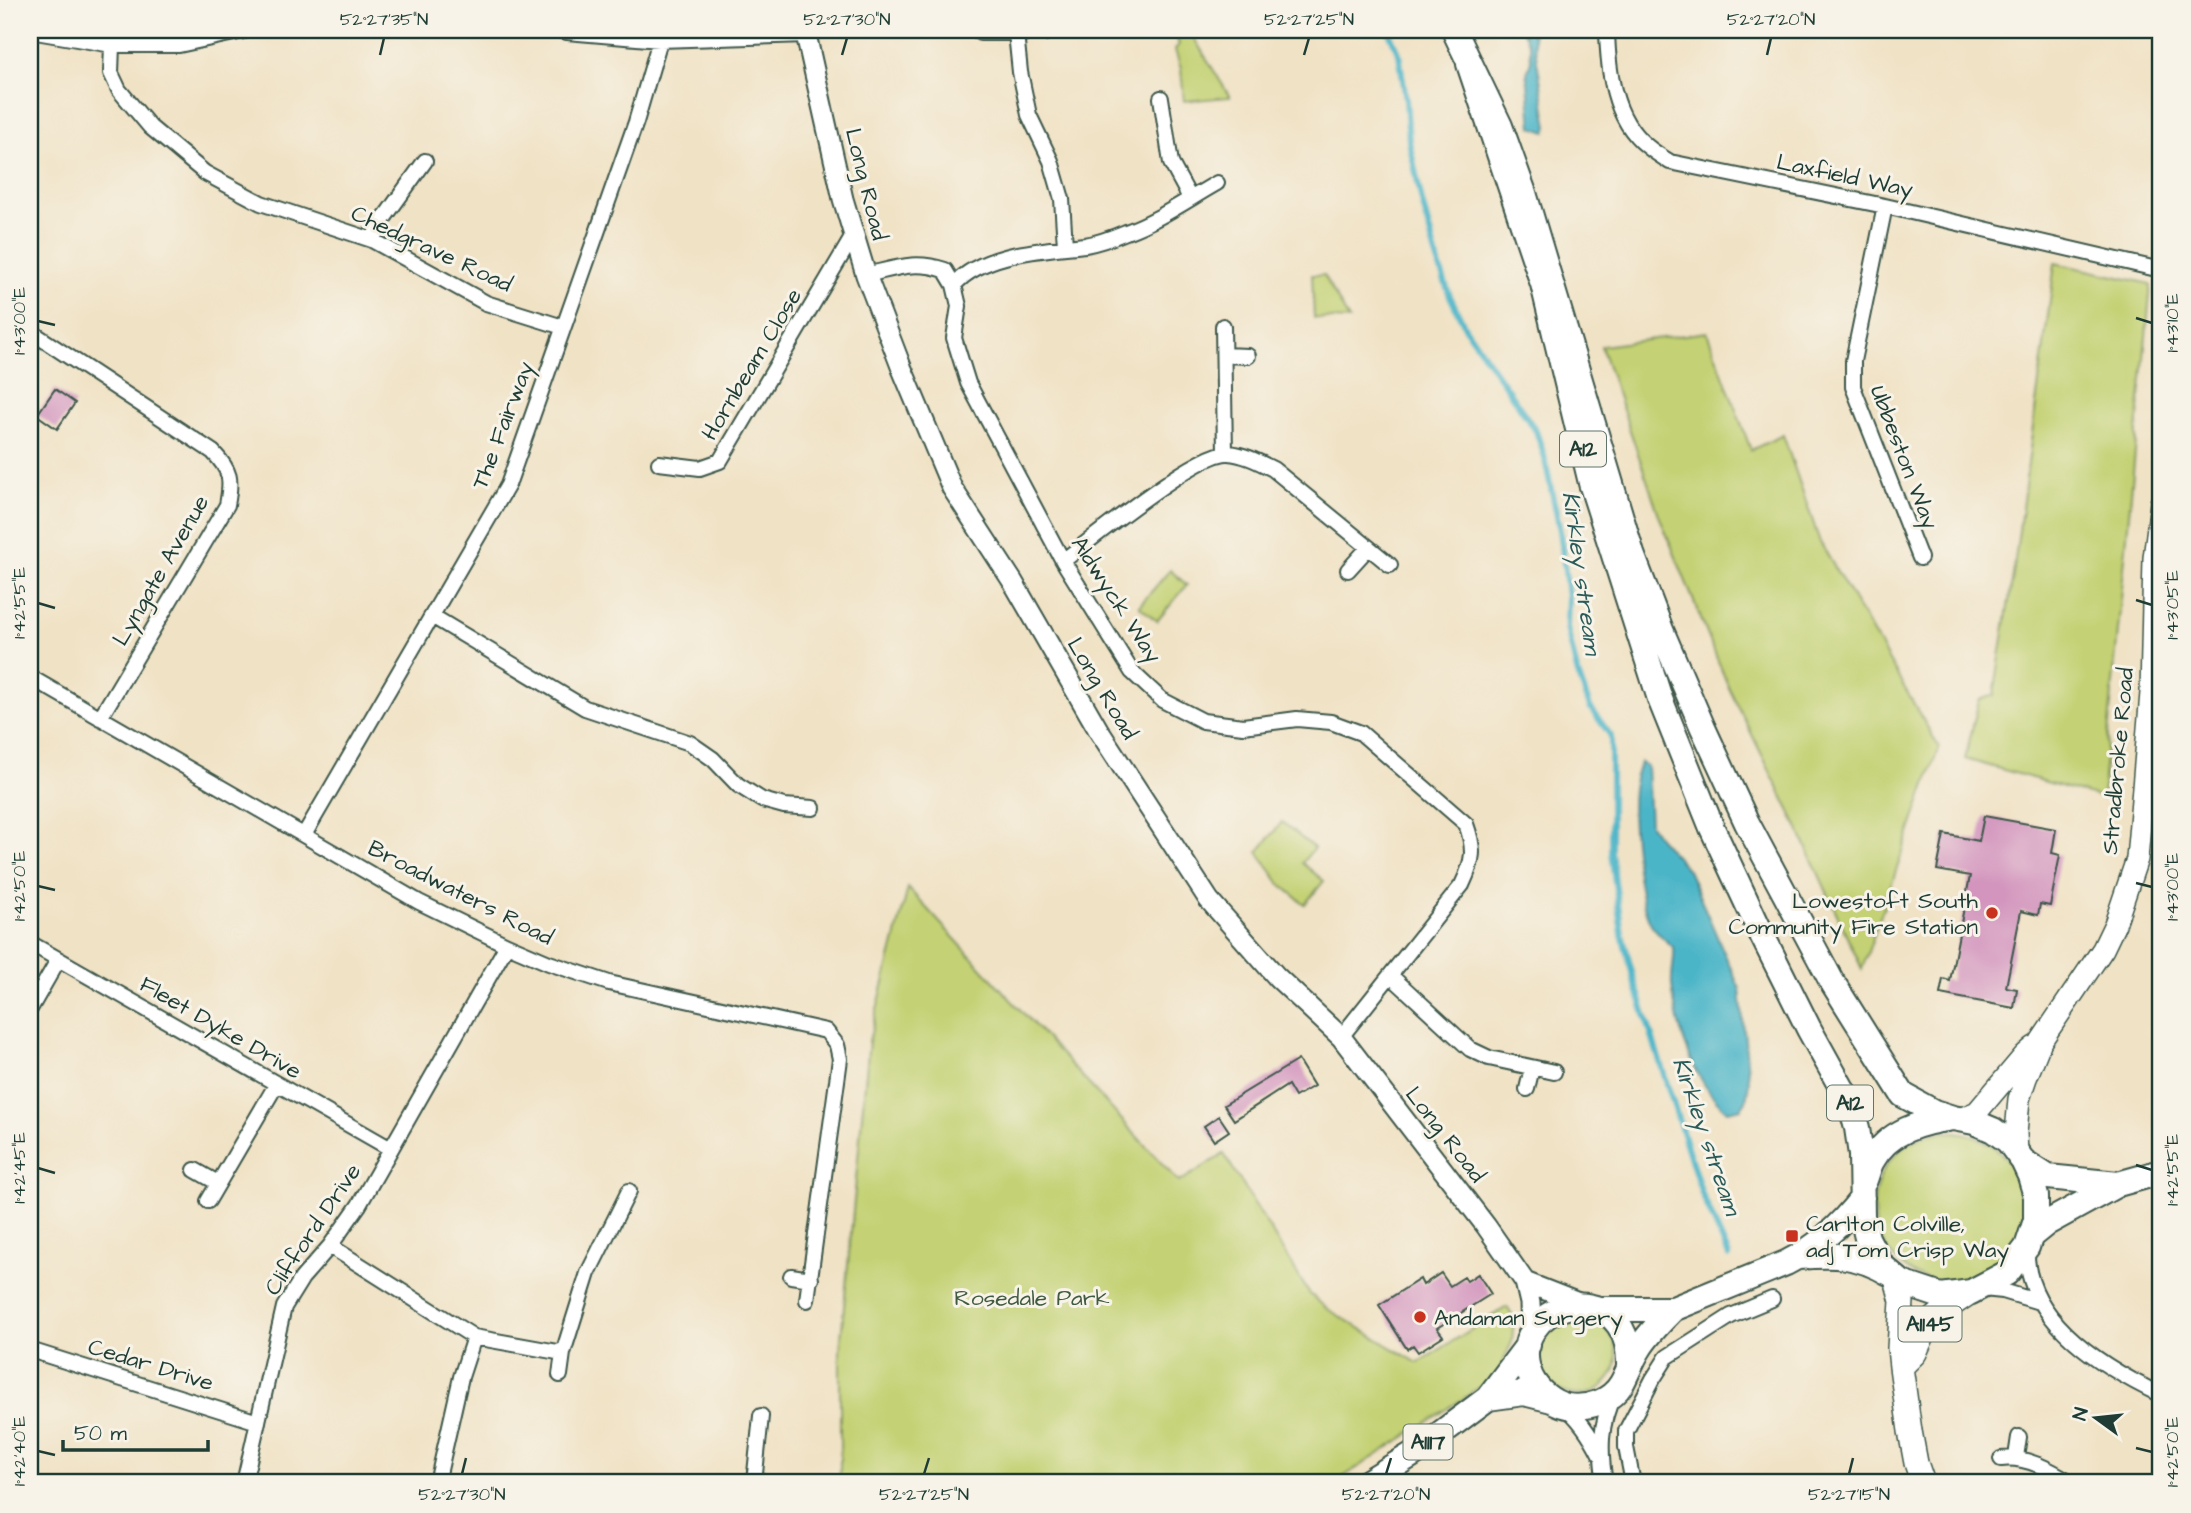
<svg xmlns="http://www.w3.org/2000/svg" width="2191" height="1513" viewBox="0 0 2191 1513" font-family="'Architects Daughter',sans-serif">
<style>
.green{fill:#c4d274;stroke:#728854;stroke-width:2}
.water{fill:#4bb5c8;stroke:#35797e;stroke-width:2}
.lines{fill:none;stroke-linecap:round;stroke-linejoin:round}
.stream{stroke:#4bb5c8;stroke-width:6}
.building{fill:#d395be}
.minor-casing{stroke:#3e564a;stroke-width:18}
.tertiary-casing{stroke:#3e564a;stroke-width:23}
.secondary-casing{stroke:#3e564a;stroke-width:24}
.primary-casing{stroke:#3e564a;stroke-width:26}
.trunk-casing{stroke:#3e564a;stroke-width:28}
.minor{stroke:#fff;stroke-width:14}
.tertiary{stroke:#fff;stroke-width:19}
.secondary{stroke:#fff;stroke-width:21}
.primary{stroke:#fff;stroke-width:23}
.trunk{stroke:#fff;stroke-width:24}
.ticks{fill:none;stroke:#1f3d34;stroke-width:2.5}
.poi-dot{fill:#c8321e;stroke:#f7f3e8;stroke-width:2.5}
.labels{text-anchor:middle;stroke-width:6;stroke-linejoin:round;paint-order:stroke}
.shield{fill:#f7f3e8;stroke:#60746a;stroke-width:2}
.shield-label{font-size:21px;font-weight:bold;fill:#1f3d34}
.street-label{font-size:23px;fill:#1f3d34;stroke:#f7f3e8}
.poi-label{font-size:23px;fill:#1f3d34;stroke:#f7f3e8;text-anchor:start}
.park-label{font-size:23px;fill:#405b41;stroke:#f7f3e8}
.water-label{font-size:24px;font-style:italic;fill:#2a5b59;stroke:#f7f3e8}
.neatline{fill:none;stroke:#1f3d34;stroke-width:2.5}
.ticks-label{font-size:18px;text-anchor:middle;fill:#1f3d34}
</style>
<rect width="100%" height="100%" fill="#f7f3e8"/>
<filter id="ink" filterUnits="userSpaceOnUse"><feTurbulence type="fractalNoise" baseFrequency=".0143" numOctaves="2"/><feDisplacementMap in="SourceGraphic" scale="14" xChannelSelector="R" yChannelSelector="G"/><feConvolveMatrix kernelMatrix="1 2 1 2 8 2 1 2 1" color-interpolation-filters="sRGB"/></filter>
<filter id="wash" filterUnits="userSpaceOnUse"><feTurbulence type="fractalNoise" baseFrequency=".00686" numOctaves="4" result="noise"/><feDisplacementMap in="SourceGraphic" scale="28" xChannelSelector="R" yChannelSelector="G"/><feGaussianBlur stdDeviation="1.57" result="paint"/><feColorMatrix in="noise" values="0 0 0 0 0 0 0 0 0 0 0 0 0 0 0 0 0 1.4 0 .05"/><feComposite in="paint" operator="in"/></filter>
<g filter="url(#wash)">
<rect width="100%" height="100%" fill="#f0e2c5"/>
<path class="green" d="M1173 30H1189L1230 97 1184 101 1181 69 1175 50 1179 44Z
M2055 263 2151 284 2102 798 1965 759 1979 700 1994 695 2013 575Z
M1312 275H1324L1349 320 1314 318Z
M1707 332 1751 450 1783 435 1820 542 1939 747 1862 969 1795 822 1729 688 1660 518 1601 346Z
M1170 570 1187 585 1157 621 1139 606Z
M1282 822 1314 848 1302 863 1324 881 1305 904 1280 884 1258 852Z
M908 888 1179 1182 1224 1154 1309 1293 1326 1308 1418 1363 1507 1307 1514 1319 1512 1342 1498 1373 1470 1394 1334 1483H840V1350L869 1041Z
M1874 1207a75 75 0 1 1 150 0a75 75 0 1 1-150 0Z
M1539 1356a39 39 0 1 1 78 0a39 39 0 1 1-78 0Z"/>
<path class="water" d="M1522 30H1532L1548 127 1546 132 1532 127 1527 73 1531 60 1530 46Z
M1640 762 1647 766 1650 825 1658 837 1688 870 1740 989 1749 1082 1746 1101 1741 1108 1727 1111C1694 1083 1676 1027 1672 985 1671 973 1675 961 1674 948 1665 940 1657 933 1651 924 1637 900 1630 817 1633 789 1634 780 1638 771 1640 762Z"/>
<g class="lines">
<path class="stream" d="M1388 30 1399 54 1406 100 1409 141 1422 202 1437 259 1450 296 1466 329 1536 431 1544 455 1560 531 1568 596 1567 628 1577 671 1590 707 1611 736V852L1622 934 1634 980 1702 1194 1729 1256"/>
</g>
<g id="blocks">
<path class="building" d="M55 389 75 403 57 429 37 415Z
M1984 816 2056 829 2052 853 2060 855 2050 906 2040 904 2038 915 2021 911 2006 987 2017 989 2014 1008 1940 994 1943 979 1950 981 1970 876 1937 870 1944 834 1979 841Z
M1298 1060 1314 1086 1295 1097 1288 1085 1234 1120 1224 1105Z
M1219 1116 1229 1131 1214 1141 1204 1126Z
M1441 1273 1450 1286 1464 1277 1467 1281 1478 1274 1491 1294 1437 1328 1443 1336 1418 1352 1413 1345 1407 1349 1379 1305 1420 1279 1423 1285Z"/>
</g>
</g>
<g filter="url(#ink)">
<use href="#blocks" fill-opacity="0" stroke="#3e564a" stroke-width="2"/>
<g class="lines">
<g class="minor-casing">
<path id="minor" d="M559 30 567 32 660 40 806 35
M1607 30C1608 70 1613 119 1647 146 1654 152 1662 157 1670 162L1885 206 2161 270
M30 31 112 45H179L248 30
M980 33H1016L1020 72 1029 115 1051 161 1062 199 1065 246
M1016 33H1045
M112 45 111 73 119 90 150 127 205 173 261 203 372 240 486 303 563 327
M1161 98 1171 163 1190 198
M1885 206 1853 361V387L1920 558
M372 240 382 221 425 161
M866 275C897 268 914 260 945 270L954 285 959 306 954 338 968 383 1063 561 1132 672 1162 700 1203 721 1243 726 1297 719 1331 722 1361 733 1466 824C1475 849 1474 860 1462 885L1341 1037
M954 285C983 252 1044 250 1085 245 1098 243 1114 237 1126 232 1159 220 1187 200 1217 183
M1223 326 1225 453
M30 331 213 452C231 471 232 479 227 505L100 718
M1224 355 1248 356
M659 463 700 468 720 461 853 236
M1063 561C1090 540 1198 452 1228 453 1244 454 1259 462 1273 469L1390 565
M1348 570 1368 548
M432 616 585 708 690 743 713 759 738 785 762 800 784 806 813 808
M30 677 419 902 507 945 549 963 609 983 826 1031 837 1045 840 1059 807 1300
M304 835 508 485 636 122 660 40
M30 943 391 1149
M1391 976 1470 1049 1489 1058 1554 1072
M30 1009 58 960
M1527 1089 1532 1068
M195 1170 218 1183
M208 1201 276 1085
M330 1246 474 1337 563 1353 588 1273 629 1191
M2027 1247C2023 1319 2104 1368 2161 1395
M791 1276 811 1279
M1983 1289 2003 1291 2039 1302
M30 1350 258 1422
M560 1375 563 1353
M1564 1406C1580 1419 1591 1436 1600 1454
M2016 1457 2019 1437
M2001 1459C2027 1456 2051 1470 2072 1483
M244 1483 284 1307 302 1278 330 1246 359 1205 507 945
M437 1483 461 1377 474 1337
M754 1483 761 1416
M1605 1483C1600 1453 1599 1424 1614 1395
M1633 1483 1626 1447V1431L1653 1379 1667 1357 1731 1316 1772 1299"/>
</g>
<g class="tertiary-casing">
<path id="tertiary" d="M805 30 843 199 866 275 902 369 952 488 1013 582 1099 731 1209 900 1277 977 1341 1037 1486 1226 1525 1282 1530 1303 1531 1336
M1525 1282 1581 1304"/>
</g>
<g class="secondary-casing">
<path id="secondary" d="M1960 1119 1977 1112 2025 1055 2034 1047
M2017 1154 2016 1133 2019 1099 2026 1078 2041 1041 2103 949 2115 924 2137 859 2151 693 2154 558 2161 503"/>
</g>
<g class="primary-casing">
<path id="primary" d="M1896 1279 1902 1301 1899 1348 1901 1367 1910 1431 1916 1463 1923 1483
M1901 1367 1915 1353 1924 1333 1935 1318 1947 1308 1971 1292"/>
</g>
<g class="trunk-casing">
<path id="trunk" d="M1454 30 1500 126 1524 193 1632 554 1661 630 1703 728 1747 823 1831 980 1903 1095 1934 1112 1953 1118 1974 1122 1993 1130 2008 1141 2023 1161 2030 1176 2036 1196V1220L2027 1247 2007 1273 1971 1292 1941 1296 1902 1283 1881 1265 1867 1238 1862 1216 1861 1155 1857 1128 1850 1103 1809 1029 1761 933 1712 828 1660 699 1591 483 1543 284 1469 64
M2023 1161 2048 1177 2118 1184
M1864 1182C1867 1176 1868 1168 1872 1161 1888 1131 1921 1122 1952 1118
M2031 1236 2047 1223 2118 1184 2161 1172
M1798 1257C1834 1254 1857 1254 1889 1273
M1601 1309H1673L1786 1263C1816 1248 1842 1224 1862 1198
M1629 1365C1630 1267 1499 1304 1531 1377 1538 1391 1552 1403 1567 1406 1588 1409 1611 1402 1622 1383 1628 1372 1632 1360 1639 1349 1648 1334 1661 1322 1673 1309
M1488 1398 1524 1393 1552 1400
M1366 1483 1413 1454 1488 1398 1528 1345"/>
</g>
<use href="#minor" class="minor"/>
<use href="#tertiary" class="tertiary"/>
<use href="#secondary" class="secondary"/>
<use href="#primary" class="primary"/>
<use href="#trunk" class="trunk"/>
</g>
</g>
<path class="ticks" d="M380 55 384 38M842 55 847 38M1304 55 1309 38M1767 55 1771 38M2136 318 2152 323M38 321 55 325M2136 600 2152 605M38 603 55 608M2136 883 2152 887M38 886 55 890M2136 1165 2152 1170M38 1168 55 1173M2136 1448 2152 1452M38 1451 55 1455M462 1474 466 1458M924 1474 929 1458M1386 1474 1391 1458M1849 1474 1853 1458"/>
<g class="poi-dot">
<circle cx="1992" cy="913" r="7"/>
<rect x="1785" y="1229" width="14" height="14" rx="3.5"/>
<circle cx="1420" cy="1317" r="7"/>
</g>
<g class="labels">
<g class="shield">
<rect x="1560" y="431.5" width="46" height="35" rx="5"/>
<rect x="1827" y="1085.5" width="46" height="35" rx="5"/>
<rect x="1898.5" y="1306.5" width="63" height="35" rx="5"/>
<rect x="1403.5" y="1424.5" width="49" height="35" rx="5"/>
</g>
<g class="shield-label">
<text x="1583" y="456">A12</text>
<text x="1850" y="1110">A12</text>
<text x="1930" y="1331">A1145</text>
<text x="1428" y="1449">A1117</text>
</g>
<g class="street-label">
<text transform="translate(1845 175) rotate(12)" y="8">Laxfield Way</text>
<text transform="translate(867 184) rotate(76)" y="8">Long Road</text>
<text transform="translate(432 248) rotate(25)" y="8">Chedgrave Road</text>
<text transform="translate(751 364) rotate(-59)" y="8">Hornbeam Close</text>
<text transform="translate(502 425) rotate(-69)" y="8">The Fairway</text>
<text transform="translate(1905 457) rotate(69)" y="8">Ubbeston Way</text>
<text transform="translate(160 570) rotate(-60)" y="8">Lyngate Avenue</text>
<text transform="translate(1117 599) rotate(57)" y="8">Aldwyck Way</text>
<text transform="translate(1103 688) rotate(59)" y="8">Long Road</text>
<text transform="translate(2117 761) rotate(-85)" y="8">Stradbroke Road</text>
<text transform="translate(461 892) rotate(27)" y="8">Broadwaters Road</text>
<text transform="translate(221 1027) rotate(30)" y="8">Fleet Dyke Drive</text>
<text transform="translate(1446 1134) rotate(52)" y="8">Long Road</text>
<text transform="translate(312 1229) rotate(-56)" y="8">Clifford Drive</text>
<text transform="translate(151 1364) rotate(17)" y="8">Cedar Drive</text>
</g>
<g class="poi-label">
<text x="1978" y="908" text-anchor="end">Lowestoft South<tspan x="1978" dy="26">Community Fire Station</tspan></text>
<text x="1806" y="1231">Carlton Colville,<tspan x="1806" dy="26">adj Tom Crisp Way</tspan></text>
<text x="1434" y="1325">Andaman Surgery</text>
</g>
<g class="park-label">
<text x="1032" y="1305">Rosedale Park</text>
</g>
<g class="water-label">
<text transform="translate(1582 573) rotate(82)" y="8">Kirkley stream</text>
<text transform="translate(1707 1136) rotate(71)" y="8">Kirkley stream</text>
</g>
</g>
<rect width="2191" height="1513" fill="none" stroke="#f7f3e8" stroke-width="77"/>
<g transform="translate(2096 1418) rotate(285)" stroke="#f7f3e8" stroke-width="5" paint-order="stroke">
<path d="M0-5L12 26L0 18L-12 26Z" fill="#1f3d34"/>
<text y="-10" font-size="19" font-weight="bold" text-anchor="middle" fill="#1f3d34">N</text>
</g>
<path d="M63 1440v10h145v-10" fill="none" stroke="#1f3d34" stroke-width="3.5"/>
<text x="74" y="1440" font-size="21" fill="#1f3d34" stroke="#f7f3e8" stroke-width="5" paint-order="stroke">50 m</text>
<rect x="38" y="38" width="2114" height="1436" class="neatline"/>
<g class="ticks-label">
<text x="384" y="25">52°27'35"N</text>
<text x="847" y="25">52°27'30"N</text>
<text x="1309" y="25">52°27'25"N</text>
<text x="1771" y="25">52°27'20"N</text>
<text transform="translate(19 321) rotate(-90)" y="6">1°43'00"E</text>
<text transform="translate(2172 323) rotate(-90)" y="6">1°43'10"E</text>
<text transform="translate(19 603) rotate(-90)" y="6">1°42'55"E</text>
<text transform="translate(2172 605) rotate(-90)" y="6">1°43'05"E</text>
<text transform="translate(19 886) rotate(-90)" y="6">1°42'50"E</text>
<text transform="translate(2172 887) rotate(-90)" y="6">1°43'00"E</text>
<text transform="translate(19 1168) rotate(-90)" y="6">1°42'45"E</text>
<text transform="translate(2172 1170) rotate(-90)" y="6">1°42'55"E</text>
<text transform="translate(19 1451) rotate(-90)" y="6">1°42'40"E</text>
<text transform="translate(2172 1452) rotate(-90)" y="6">1°42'50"E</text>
<text x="462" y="1500">52°27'30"N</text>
<text x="924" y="1500">52°27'25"N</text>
<text x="1386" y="1500">52°27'20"N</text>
<text x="1849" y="1500">52°27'15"N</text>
</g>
</svg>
